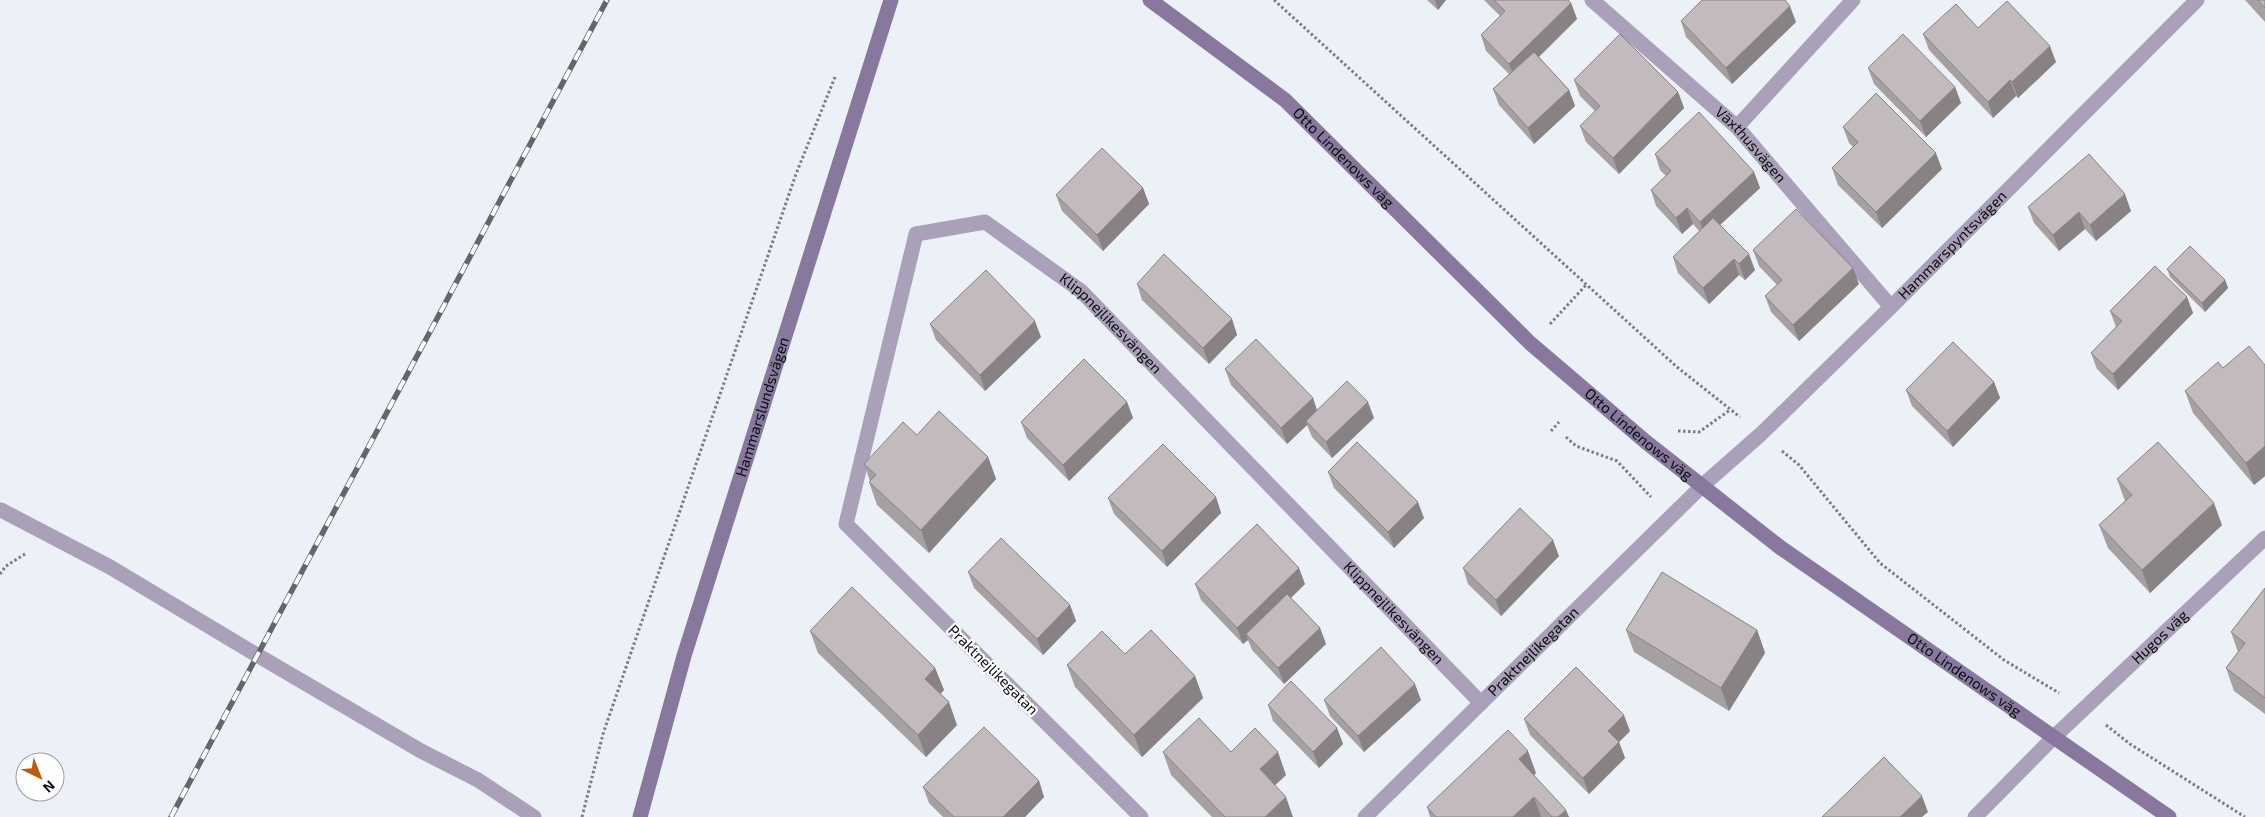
<svg xmlns="http://www.w3.org/2000/svg" width="2265" height="817" viewBox="0 0 2265 817" font-family="'Exo 2',sans-serif">
<style>
.lines{fill:none;stroke-linecap:round;stroke-linejoin:round}
.path{stroke:#7a7d81;stroke-width:3;stroke-dasharray:2.5 2.5;stroke-linecap:butt}
.lane{stroke:#aaa0ba;stroke-width:15}
.street{stroke:#aaa0ba;stroke-width:15}
.secondary{stroke:#88789e;stroke-width:15}
.rail-casing{stroke:#63666a;stroke-width:5.5}
.rail{stroke:#fefefe;stroke-width:4;stroke-dasharray:11;stroke-linecap:butt}
.wall{fill:#a7a0a3}
.shaded-wall{fill:#888284}
.building{fill:#c2babd;stroke:#888284}
.labels{text-anchor:middle;stroke-width:4.5;stroke-linejoin:round;paint-order:stroke}
.street-label{font-size:15px;fill:#0b0c0e;stroke:#fefefe}
</style>
<rect width="100%" height="100%" fill="#ecf1f8"/>
<g class="lines">
<path class="path" d="M1274 0 1677 367 1740 417
M1550 324 1587 284
M1551 431 1559 422
M1678 431 1699 432 1730 410
M1566 437 1576 446 1617 461 1651 497
M1782 451 1799 465 1880 563 2004 660 2059 693
M0 574 6 566 25 554
M2106 725 2130 744 2245 817
M582 817 603 734 796 174 835 77"/>
<path class="lane" d="M1737 127 1853 0
M1 510 110 567 257 655 421 751 478 780 534 817"/>
<g class="street">
<path id="s1" d="M1592 0 1737 127 1891 307"/>
<path id="s2" d="M1141 817 846 524 916 234 985 222 1081 291 1481 703"/>
<path id="s3" d="M1365 817 1703 485 1761 434 1891 307 2197 0"/>
<path id="s4" d="M1975 817 2054 737 2265 538"/>
</g>
<g class="secondary">
<path id="s5" d="M1150 0 1285 100 1530 343 1646 442 1781 548 2169 817"/>
<path id="s6" d="M640 817 684 656 891 0"/>
</g>
<g class="rail-casing">
<path id="rail" d="M171 817 607 0"/>
</g>
<use href="#rail" class="rail"/>
</g>
<path class="wall" d="M1427 0H1446L1438 10Z
M1484 0H1568L1571 3 1577 19 1539 57 1569 90 1575 106 1534 144 1499 105 1493 89 1509 74 1486 51 1481 35 1500 16Z
M2245 0H2265V22Z
M1681 21 1796 22 1732 84 1686 37Z
M1978 28 2056 62 2018 98 2016 96 1993 118 1929 50 1923 34Z
M1868 68 1955 87 1961 103 1926 137 1874 84Z
M1574 80 1678 92 1684 108 1619 174 1586 142 1580 126 1595 111 1580 96Z
M1843 127 1942 169 1882 228 1838 185 1832 168 1853 147 1849 143Z
M1655 154 1754 172 1760 188 1720 225 1755 270 1745 280 1739 275 1709 304 1678 273 1673 257 1699 231 1693 224 1682 234 1656 206 1651 190 1666 176 1660 170Z
M1143 188 1149 204 1103 251 1062 211 1056 195Z
M2028 207 2131 211 2096 241 2085 229 2059 251 2034 223Z
M1753 250 1859 284 1799 341 1771 312 1765 296 1777 285 1759 266Z
M2167 269 2225 280 2228 288 2205 312 2170 277Z
M1137 284 1232 319 1237 335 1209 364 1142 300Z
M2187 297 2193 313 2118 390 2097 369 2091 353 2116 327 2110 311Z
M930 324 1041 337 985 391 936 340Z
M2265 365V476L2254 485 2193 413 2185 391 2223 368Z
M1225 369 1313 398 1317 410 1374 418 1332 458 1312 437 1307 425 1287 444 1231 385Z
M1994 382 2000 398 1953 447 1912 406 1906 390Z
M1127 402 1133 418 1069 481 1027 438 1021 422Z
M917 435 988 457 996 479 929 553 877 505 869 482 870 481 864 464Z
M1328 472 1424 518 1394 548 1334 488Z
M2117 479 2222 525 2150 593 2108 548 2099 525 2125 501Z
M1216 497 1221 513 1167 567 1114 514 1108 498Z
M1559 556 1501 616 1468 584 1463 568Z
M968 572 1070 605 1076 621 1043 655 974 588Z
M1195 584H1305L1291 598 1320 628 1326 644 1284 684 1252 650 1248 640 1243 644 1201 600Z
M2265 588V714L2234 691 2226 668 2238 652 2231 632Z
M1626 630H1757L1765 653 1729 711 1634 652Z
M810 631 935 668 944 690 940 694 957 725 926 757 818 653Z
M1125 654 1195 676 1203 698 1142 757 1075 687 1067 665Z
M1324 700H1421L1364 752 1330 716Z
M1268 705 1337 728 1343 744 1319 768 1273 721Z
M1524 719 1630 731 1619 742 1625 758 1589 794 1530 735Z
M1163 752H1231L1286 775 1275 785 1293 817H1212L1171 775Z
M1536 773 1534 775 1569 817H1430L1427 807Z
M1039 781 1044 797 1025 817H943L929 803 923 787Z"/>
<path class="shaded-wall" d="M1435 0H1446L1438 10Z
M1571 3 1577 19 1515 80 1509 64Z
M1790 6 1796 22 1732 84 1726 68Z
M2050 46 2056 62 2018 98 2012 82Z
M2010 80 2016 96 1993 118 1988 102Z
M1955 87 1961 103 1926 137 1920 121Z
M1569 90 1575 106 1534 144 1528 128Z
M1678 92 1684 108 1619 174 1613 158Z
M1936 153 1942 169 1882 228 1876 212Z
M1754 172 1760 188 1706 238 1700 222Z
M1143 188 1149 204 1103 251 1097 235Z
M2125 194 2131 211 2096 241 2090 225Z
M1687 208 1693 224 1682 234 1676 218Z
M2079 212 2085 229 2059 251 2053 235Z
M1749 254 1755 270 1745 280 1739 264Z
M1734 259 1739 275 1709 304 1703 288Z
M1853 268 1859 284 1799 341 1793 325Z
M2225 280 2228 288 2205 312 2202 303Z
M2187 297 2193 313 2118 390 2113 374Z
M1232 319 1237 335 1209 364 1203 348Z
M1035 321 1041 337 985 391 980 375Z
M1994 382 2000 398 1953 447 1947 431Z
M1313 398 1318 414 1306 421 1307 425 1287 444 1281 428Z
M1127 402 1133 418 1069 481 1063 465Z
M1368 402 1374 418 1332 458 1326 442Z
M2265 446V476L2254 485 2246 463Z
M988 457 996 479 929 553 921 530Z
M1216 497 1221 513 1167 567 1162 551Z
M1418 502 1424 518 1394 548 1388 532Z
M2214 503 2222 525 2150 593 2142 570Z
M1553 540 1559 556 1501 616 1496 600Z
M1299 568 1305 584 1250 638 1246 634 1248 640 1243 644 1237 628Z
M1070 605 1076 621 1043 655 1037 639Z
M1320 628 1326 644 1284 684 1278 668Z
M1757 630 1765 653 1729 711 1721 688Z
M935 668 944 690 933 702 925 679Z
M1195 676 1203 698 1142 757 1134 735Z
M1415 684 1421 700 1364 752 1358 736Z
M949 702 957 725 926 757 918 735Z
M1624 715 1630 731 1619 742 1625 758 1589 794 1583 778 1608 731Z
M1337 728 1343 744 1319 768 1313 752Z
M1528 751 1536 773 1527 782 1519 759Z
M1278 752 1286 775 1268 792 1260 769Z
M1039 781 1044 797 1025 817H1003Z
M1922 796 1928 812 1922 817H1900Z
M1286 797 1293 817H1265Z
M1534 797 1541 817H1513Z
M1566 810 1569 817H1558Z"/>
<path class="building" d="M1494 0H1568L1571 3 1509 64 1481 35 1505 11Z
M1702 0H1785L1790 6 1726 68 1681 21Z
M2258 0H2265V8Z
M2007 1 2050 46 2012 82 2010 80 1988 102 1923 34 1956 4 1978 28Z
M1620 34 1678 92 1613 158 1580 126 1600 106 1574 80Z
M1903 34 1955 87 1920 121 1868 68Z
M1534 52 1569 90 1528 128 1493 89Z
M1876 93 1936 153 1876 212 1832 168 1858 142 1843 127Z
M1699 112 1754 172 1700 222 1687 208 1676 218 1651 190 1671 171 1655 154Z
M1102 148 1143 188 1097 235 1056 195Z
M2089 154 2125 194 2090 225 2079 212 2053 235 2028 207Z
M1796 209 1853 268 1793 325 1765 296 1782 280 1753 250Z
M1713 218 1749 254 1739 264 1734 259 1703 288 1673 257Z
M2190 246 2225 280 2202 303 2167 269Z
M1164 254 1232 319 1203 348 1137 284Z
M2155 266 2187 297 2113 374 2091 353 2122 321 2110 311Z
M986 270 1035 321 980 375 930 324Z
M1256 339 1313 398 1281 428 1225 369Z
M1953 342 1994 382 1947 431 1906 390Z
M2249 346 2265 365V446L2246 463 2185 391 2218 362 2223 368Z
M1084 359 1127 402 1063 465 1021 422Z
M1347 381 1368 402 1326 442 1306 421Z
M939 411 988 457 921 530 869 482 876 475 864 464 903 422 917 435Z
M1357 442 1418 502 1388 532 1328 472Z
M2158 442 2214 503 2142 570 2099 525 2132 495 2117 479Z
M1163 444 1216 497 1162 551 1108 498Z
M1520 508 1553 540 1496 600 1463 568Z
M1257 524 1299 568 1237 628 1195 584Z
M1001 538 1070 605 1037 639 968 572Z
M1662 572 1757 630 1721 688 1626 630Z
M852 587 935 668 925 679 949 702 918 735 810 631Z
M2265 588V698L2226 668 2245 643 2231 632Z
M1287 594 1320 628 1278 668 1246 634Z
M1151 630 1195 676 1134 735 1067 665 1102 631 1125 654Z
M1381 647 1415 684 1358 736 1324 700Z
M1576 667 1624 715 1608 731 1619 742 1583 778 1524 719Z
M1291 681 1337 728 1313 752 1268 705Z
M1199 718 1231 752 1255 728 1278 752 1260 769 1286 797 1265 817H1225L1163 752Z
M984 727 1039 781 1003 817H954L923 787Z
M1508 730 1528 751 1519 759 1566 810 1558 817H1552L1534 797 1513 817H1436L1427 807Z
M1884 757 1922 796 1900 817H1822Z"/>
<g class="labels">
<g class="street-label">
<text dy="5" stroke="none"><textPath href="#s1" startOffset="215">Växthusvägen</textPath></text>
<text dy="5" stroke="none"><textPath href="#s5" startOffset="250">Otto Lindenows väg</textPath></text>
<text dy="5" stroke="none"><textPath href="#s3" startOffset="820">Hammarspyntsvägen</textPath></text>
<text dy="5" stroke="none"><textPath href="#s2" startOffset="946">Klippnejlikesvängen</textPath></text>
<text dy="5" stroke="none"><textPath href="#s6" startOffset="428">Hammarslundsvägen</textPath></text>
<text dy="5" stroke="none"><textPath href="#s5" startOffset="655">Otto Lindenows väg</textPath></text>
<text dy="5" stroke="none"><textPath href="#s2" startOffset="1351">Klippnejlikesvängen</textPath></text>
<text dy="5" stroke="none"><textPath href="#s4" startOffset="258">Hugos väg</textPath></text>
<text dy="5" stroke="none"><textPath href="#s3" startOffset="236">Praktnejlikegatan</textPath></text>
<text transform="translate(993 670) rotate(45)" y="5">Praktnejlikegatan</text>
<text dy="5" stroke="none"><textPath href="#s5" startOffset="1060">Otto Lindenows väg</textPath></text>
</g>
</g>
<g transform="translate(40 777) rotate(137)"><circle r="24" fill="#fefefe" stroke="#9d9d9e"/>
<path d="M0-4L9 19L0 12L-9 19Z" fill="#bb5c12"/>
<text y="-8" font-size="14" font-weight="bold" text-anchor="middle" fill="#0b0c0e">N</text>
</g>
</svg>
